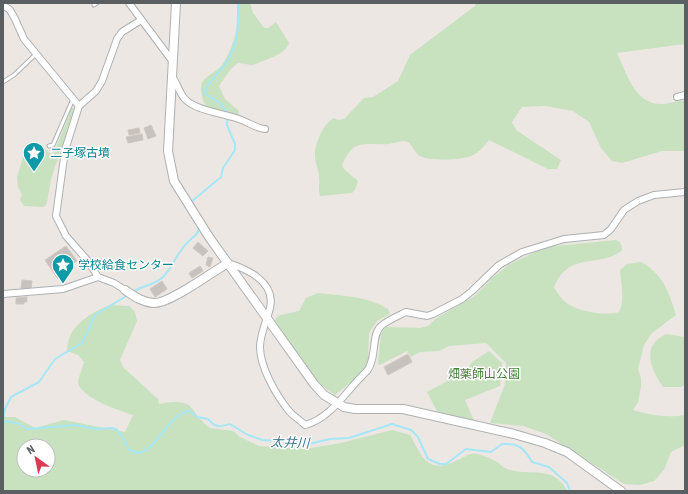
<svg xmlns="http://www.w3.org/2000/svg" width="688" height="494" viewBox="0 0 688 494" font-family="'Roboto Condensed','Noto Sans JP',sans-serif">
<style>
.green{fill:#c8e2c0;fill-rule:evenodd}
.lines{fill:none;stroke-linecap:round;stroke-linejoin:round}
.stream{stroke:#a6e7f7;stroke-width:2}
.building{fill:#c7c2be;stroke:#d0c8c1}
.service-casing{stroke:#adb1b3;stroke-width:5}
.minor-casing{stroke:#adb1b3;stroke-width:8}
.tertiary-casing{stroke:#adb1b3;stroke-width:10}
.service{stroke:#fff;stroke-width:3}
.minor{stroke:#fff;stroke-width:6}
.tertiary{stroke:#fff;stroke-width:8}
.labels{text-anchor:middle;stroke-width:3;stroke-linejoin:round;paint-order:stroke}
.culture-label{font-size:12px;fill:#0d838f;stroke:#fff;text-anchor:start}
.park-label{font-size:12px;fill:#487f3b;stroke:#fff}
.water-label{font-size:13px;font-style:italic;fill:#3d788e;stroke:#fff}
</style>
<rect width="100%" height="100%" fill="#ece7e2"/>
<path class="green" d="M238 3H250L253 13 264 28H268L276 22 289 43C286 54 267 59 256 64L252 65 238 63 230 70 219 86 225 99 239 111 238 115C223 113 205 114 202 96 201 91 200 85 203 81 208 75 218 71 224 62 236 42 238 25 238 3Z
M475 3H685V44L617 53C627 74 635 106 664 104 671 103 678 101 685 100V151H662L622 163 612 161 601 148 589 122 573 111 545 106 522 107 512 122 516 130 561 160 557 169H548L489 140C483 148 477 155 468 157 458 160 432 161 422 157 414 154 412 142 405 141 400 141 394 143 389 144 365 146 354 137 342 165L344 169 358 181 355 190 352 193 320 196C318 187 320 185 319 177 319 170 315 163 315 156 314 145 324 122 334 118L338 120 344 119 364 98 373 97 398 81 410 55 475 6Z
M72 107 74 110 51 179 47 203 44 207 24 206 20 200 22 195 18 187 17 177 24 154 31 149 42 146 53 156Z
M616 240C621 242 622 245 622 250 601 269 569 250 554 287 558 294 562 300 568 304 580 312 606 316 619 312 625 300 621 283 620 270L627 264 641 262C663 274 669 292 676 315L652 333 644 345 638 369 641 378V387L638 402 633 410C649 415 668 418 685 415V445L671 452 664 470 654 481 640 485 624 484 546 434 523 426 490 423 505 384 506 363 486 343 449 346 439 351 420 352 411 357 407 351 380 365 378 364 381 334 383 330 387 327 420 328 428 326 435 319 476 295 493 277 510 264 546 247Z
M318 293C342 296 368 296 388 309L390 314 377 321 369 333 368 362 364 371 335 395 321 385 275 322 276 318 280 315 299 311 306 298Z
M110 305 129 306 135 312 137 321 120 360 124 368 158 399 159 404C198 397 186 410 210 428L233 431 240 437 259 446 305 449 341 443 392 430 410 435C424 460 428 475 460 459 466 456 471 452 477 454 483 455 492 459 497 462 501 464 503 468 507 469 529 477 554 464 567 491H3V417H15L35 428 64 420 125 432 133 415C120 411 78 397 78 381 79 375 83 368 84 362L78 355 67 351C67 327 89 313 110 305ZM24 446H48V470H24Z
M666 334 685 337V385L681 387H663C650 368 641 346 666 334Z
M489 351 502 363 500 386 465 400 475 423 439 415 427 392 466 371 472 362Z"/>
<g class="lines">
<path class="stream" d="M191 202 221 177 223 168 235 150V144L227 125 228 114 220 103 204 93C209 81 218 74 226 63 239 45 238 24 238 3
M132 293C141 285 153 286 162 278 173 268 177 252 188 242 193 237 198 235 199 228
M3 421 17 423 27 429 76 425 96 429 112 428 117 430 122 436 129 450C153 465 166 412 190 411L197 417 208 419C216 428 219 427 230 424L246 434 262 440 313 443 330 439 349 438 392 424 411 430 418 437 428 459 440 464H446L466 449 491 452 502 444C519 443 524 448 532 462L549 467 567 483 570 491
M3 421 5 409 11 397 39 382 55 359 82 343 95 315 128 295"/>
</g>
<path class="building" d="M151 125 156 136 148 139 144 128Z
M139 128 140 133 129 135 128 130Z
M142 134 143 140 128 143 126 137Z
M198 242 208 251 203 256 193 248Z
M66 246 77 261 65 269 66 272 58 279 45 260Z
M208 257 213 258 210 267 206 265Z
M200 266 203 271 192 278 189 273Z
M22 280 32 281 31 289 21 288Z
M162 281 167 289 155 297 150 289Z
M27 297V302H24V304H16V298Z
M408 354 412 362 388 375 384 367Z"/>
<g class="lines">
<g class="service-casing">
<path id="service" d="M94 5 97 3
M3 82 14 75 36 54
M49 146 53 145 73 99"/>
</g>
<g class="minor-casing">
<path id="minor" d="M129 3 173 62
M3 5 10 10 15 19 24 39 79 106
M172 76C177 83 179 92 184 98 195 111 223 113 239 119 248 122 255 128 265 129
M677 97 685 95
M228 263C247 269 276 282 270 308 267 320 260 334 260 347 260 367 276 395 289 411 293 416 300 420 305 425 332 418 347 389 367 371 377 358 371 335 381 326 388 320 398 316 406 312L427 316 433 314 462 299 472 291 499 265 522 252 564 239 604 235 611 229 624 210 638 201 654 195 685 192
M98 277 88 261 66 236 56 216 65 150 79 106 96 91 102 81 117 39 122 32 141 20
M3 294 63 289 98 277 114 283 125 290"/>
</g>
<g class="tertiary-casing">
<path id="tertiary" d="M176 3 168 151 174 181 209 237 314 384 324 395 344 407 355 409H403L514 434 545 443 567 452 621 491
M125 290C134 296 142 302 153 303 168 305 212 272 228 263"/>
</g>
<use href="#service" class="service"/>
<use href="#minor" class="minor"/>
<use href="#tertiary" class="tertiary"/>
</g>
<defs>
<g id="sight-pin" transform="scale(1.15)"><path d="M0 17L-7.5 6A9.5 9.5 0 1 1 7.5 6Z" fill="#0f9aa8" stroke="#fff"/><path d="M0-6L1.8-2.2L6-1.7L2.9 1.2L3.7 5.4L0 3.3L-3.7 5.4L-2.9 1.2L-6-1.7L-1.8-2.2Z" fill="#fff"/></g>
</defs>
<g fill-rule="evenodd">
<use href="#sight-pin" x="34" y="153"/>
<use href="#sight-pin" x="63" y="265"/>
</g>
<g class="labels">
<g class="culture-label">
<text x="50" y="157">二子塚古墳</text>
<text x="78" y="269">学校給食センター</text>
</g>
<g class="park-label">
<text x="484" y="378">畑薬師山公園</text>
</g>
<g class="water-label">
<text transform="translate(290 442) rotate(2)" y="5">太井川</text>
</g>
</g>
<rect width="688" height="494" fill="none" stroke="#5a5f61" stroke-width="8"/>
<g transform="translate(36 458) rotate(327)"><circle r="19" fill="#ffffff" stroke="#bdbfc0"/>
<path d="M0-3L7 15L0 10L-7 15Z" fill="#da3a53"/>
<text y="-6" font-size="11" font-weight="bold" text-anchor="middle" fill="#5a5f61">N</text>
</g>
</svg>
